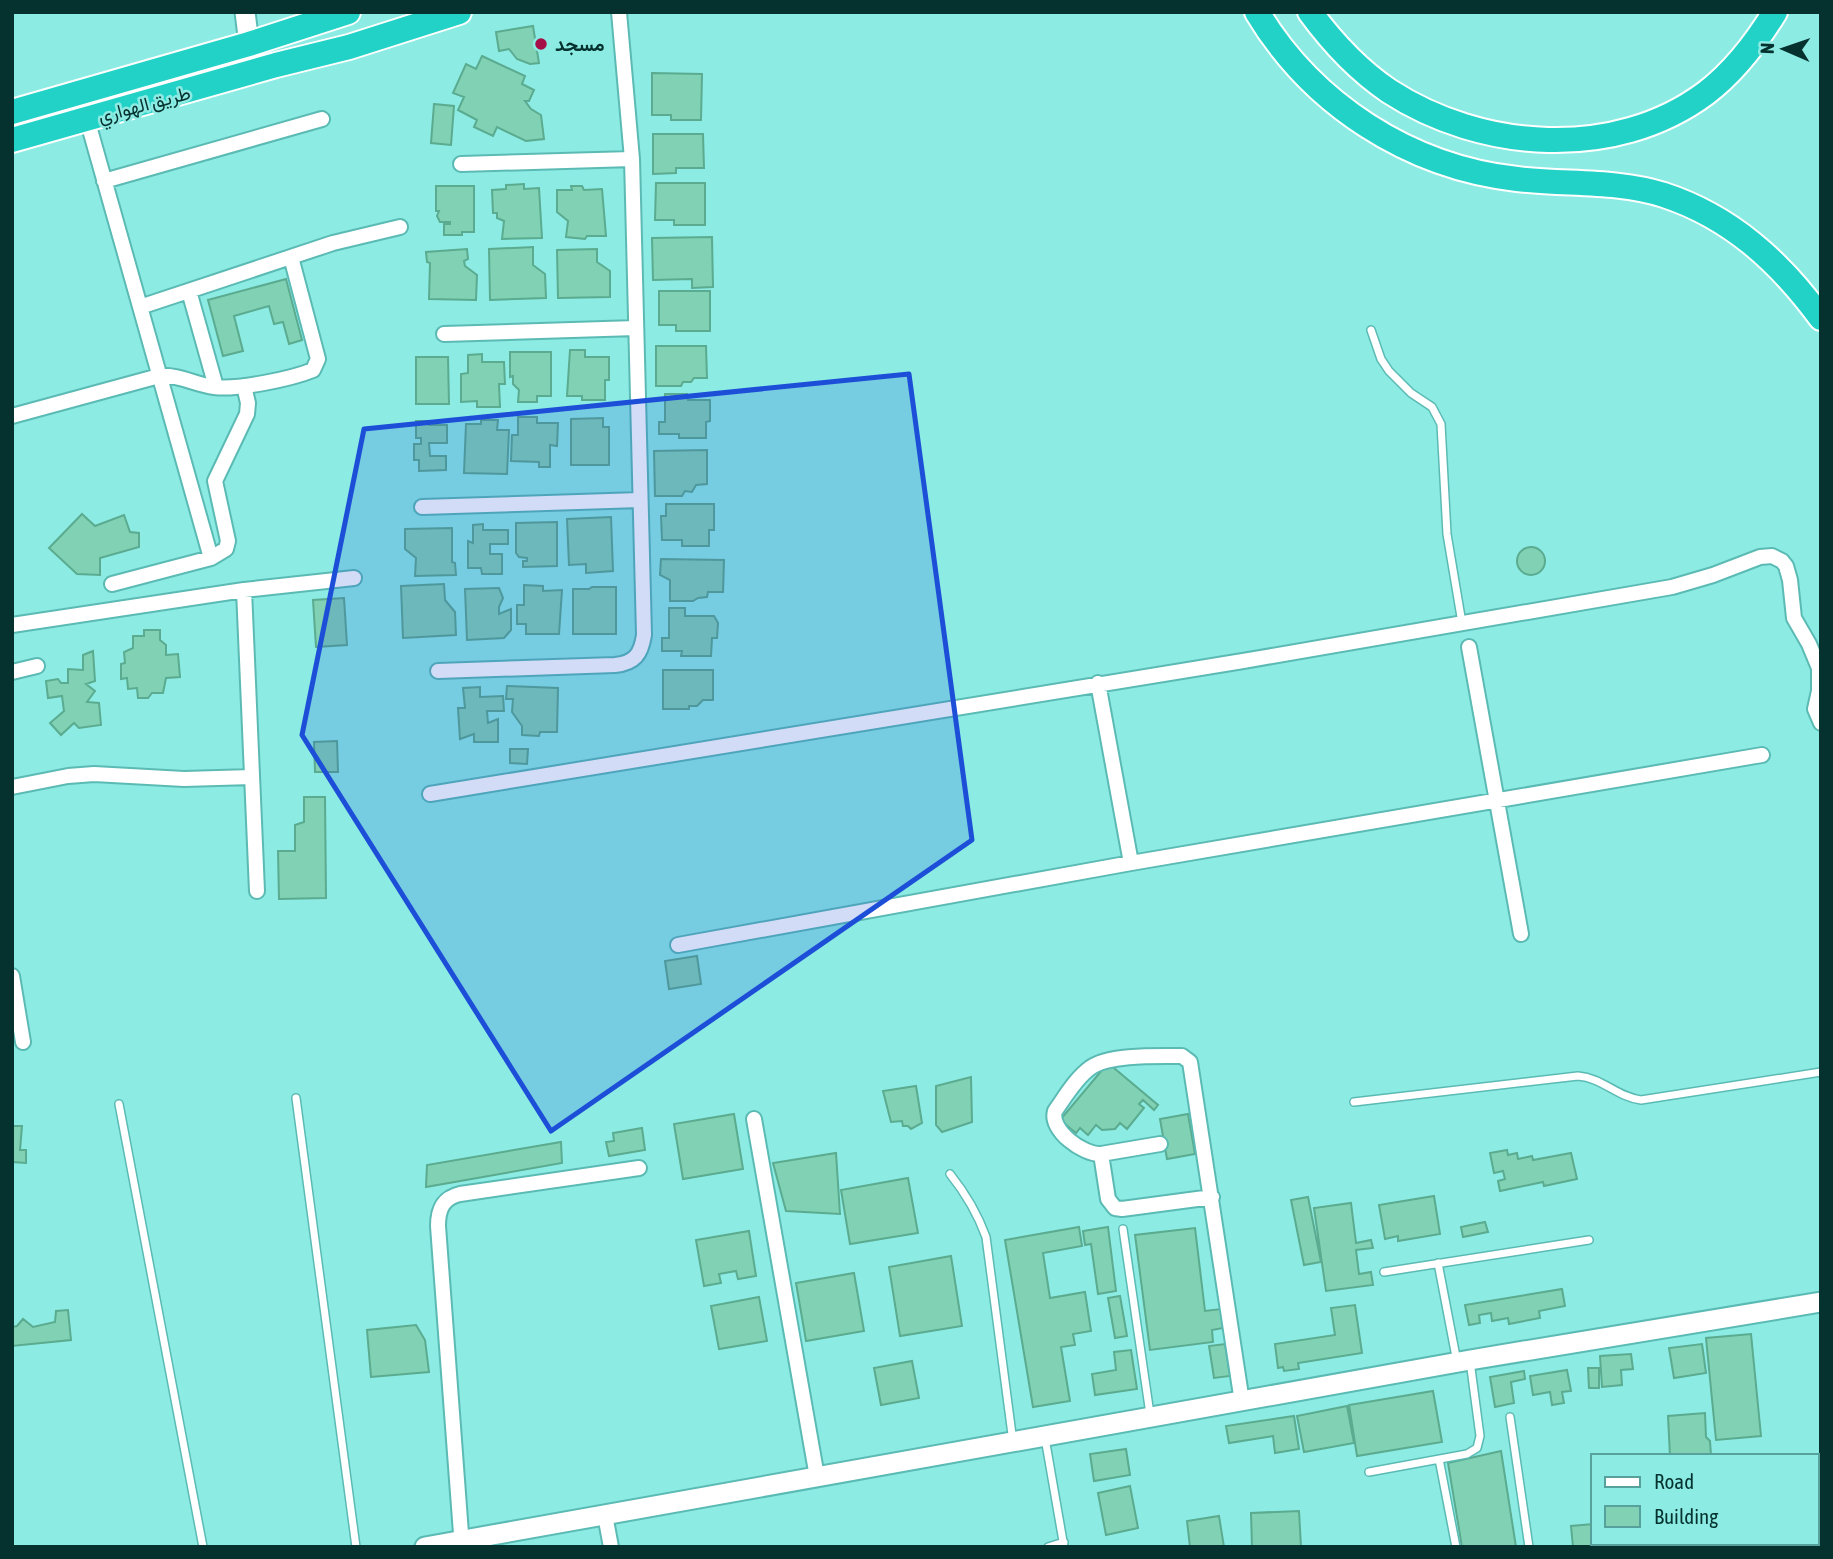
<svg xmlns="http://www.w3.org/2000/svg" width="1833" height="1559" viewBox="0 0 1833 1559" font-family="'Asap Condensed',Vazirmatn,sans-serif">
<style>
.building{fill:#81d2b4;stroke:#5aab8f;stroke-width:2}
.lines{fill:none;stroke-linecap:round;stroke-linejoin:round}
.lane-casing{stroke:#5bbbb4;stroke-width:10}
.street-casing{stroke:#5bbbb4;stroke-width:18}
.secondary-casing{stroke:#5bbbb4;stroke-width:23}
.highway-casing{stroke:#fff;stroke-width:28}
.lane{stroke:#fff;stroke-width:7}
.street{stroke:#fff;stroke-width:14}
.secondary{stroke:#fff;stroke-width:19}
.highway{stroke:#23d2c7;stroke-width:24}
.marked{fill:#1d4ed8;fill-opacity:0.2;stroke:#1d4ed8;stroke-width:5;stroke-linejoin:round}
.poi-dot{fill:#a50e46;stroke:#8cebe3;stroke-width:2.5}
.labels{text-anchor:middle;stroke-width:5;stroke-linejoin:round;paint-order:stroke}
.poi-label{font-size:19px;font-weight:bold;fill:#05312e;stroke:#8cebe3;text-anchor:start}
.street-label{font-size:19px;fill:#05312e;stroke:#8cebe3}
</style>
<rect width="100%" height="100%" fill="#8cebe3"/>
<path class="building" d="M533 26 539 63 530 64 517 59 509 49 499 51 496 32Z
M482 56 525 76 522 84 534 90 529 101H525L531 109 541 115 544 139 526 141 497 127 493 136 474 127 477 120 458 110 464 97 453 93 466 64 476 69Z
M652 73 702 74 701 120H671V115H652Z
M434 104 454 106 451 145 431 143Z
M653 134H703L704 168H676V173L653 174Z
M656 183H705V225H674V220H655Z
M524 184V189L539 188 542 238 502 239 504 221 497 218V213H493L492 190 506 189V185Z
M436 186H474V232H462V235H444V224H450V222H440L437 216 439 211H436Z
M571 186H582L584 190 602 189 606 236H587L585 239 566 237 568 221 557 212V190H572Z
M712 237 713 287 692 288V279L653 280 652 238Z
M533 247V265L545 274 546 298 490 300 489 249Z
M467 249 468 259 464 261 465 266 477 275 476 300 429 299 430 263 427 262 426 252Z
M597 249V262L610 271V297L558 298 557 250Z
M286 279 302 340 289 344 283 322 274 324 269 306 234 316 243 351 223 356 208 300Z
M659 291H710V331H676V325H659Z
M656 346H706L707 378H694L691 382H683L681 386H656Z
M570 350H585V357H609V380H605V400H582V396H567Z
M510 352H551V396H537V402H518L519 390 513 384V376L510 377Z
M482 354V362H504L505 384H499L500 407H477V401L461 402V374L468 373V355Z
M416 357H448L449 404H416Z
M665 394H687L688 400H710V421L706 422V438H679V434H659V422H665Z
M518 417H537V423H558L557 446 550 445V467H539V462L511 461 512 435H518Z
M603 418V427H609V465H571V419Z
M481 420H498L497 430H509L507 474 464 473 466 424H481Z
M416 421H429V425H447V443H429L430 456H446V470L419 471V460H414V444H421V438H416Z
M707 450V484L696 485 692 492 685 491 682 496H655L654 451Z
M666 504H714V530H709V546H682V540H662L661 516H666Z
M82 514 95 526 124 515 130 532 139 533V547L100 558V575L77 574 49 548Z
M611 517 613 571 586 573V564L569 565 567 519Z
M557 522V566L523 567V561H527V558L519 557 516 553V523Z
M483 524V530H508V544H490V554H502V574H482L481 568H468V541L473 543V525Z
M452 528V562L455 563 456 575 415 576 416 558 405 549V529Z
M1517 561a14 14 0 1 1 28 0a14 14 0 1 1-28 0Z
M661 559 724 560 723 592H708L707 597 698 598 693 601H670V580L660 575Z
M444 584 445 600 455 612 456 635 403 638 401 586Z
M524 585 543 586V591L562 590 559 634H526V624H517V605H524Z
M592 587H616V634H573V589H589Z
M499 588 503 598 499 607V614L511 609V630L504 638 467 640 465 589Z
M344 598 347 645 316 647 313 600Z
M669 608H685V616H714L718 623 717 638H712L711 656H681L682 651H662V638H669Z
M144 630H160V640L166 645V655L178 654 180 677 166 678 163 693H152L148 698H138L137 688 128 689 127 678 121 679V664L125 663 124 652 133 648V636H144Z
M93 651 95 681 86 684 95 691 87 702 99 703 101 725 79 728 74 723 61 735 50 723 64 711 62 696 48 698 46 681 58 679 61 683H68V669L83 670V655Z
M663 670H713V700H703L697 706H689V709H663Z
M507 686 558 688 557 732H540L539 736 522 735V726L512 712 513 699H506Z
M480 687V697L503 696 504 711H487L488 723 498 719V742H474V734L460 739 458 708H465L463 688Z
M337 741 338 772H315L314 742Z
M510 749H528L527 764 510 763Z
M304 797H325L326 898 279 899 278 851H295V825L304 822Z
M697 956 701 984 669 989 665 961Z
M1108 1063 1158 1105 1154 1110 1143 1100 1139 1104 1144 1108 1127 1129 1120 1123 1115 1129 1102 1130 1096 1125 1088 1135 1080 1128 1076 1133 1060 1120Z
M971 1077 972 1122 942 1132 936 1125V1086Z
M916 1086 922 1123 911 1129 908 1126H903L902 1121 891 1122 883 1091Z
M734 1114 743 1169 683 1179 674 1124Z
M1188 1114 1195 1154 1167 1159 1160 1119Z
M12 1126H22L20 1150H26V1163L12 1162Z
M642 1128 645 1150 609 1156 606 1142 614 1141 613 1133Z
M561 1142 562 1163 426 1187 427 1165Z
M1507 1150 1508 1155 1517 1153 1518 1159 1532 1156 1533 1160 1571 1153 1577 1179 1544 1186 1543 1182 1500 1191 1498 1181 1505 1179 1503 1171 1494 1173 1490 1153Z
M836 1153 840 1214 786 1211 773 1163Z
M908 1178 918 1233 850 1244 841 1190Z
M1434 1196 1440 1234 1398 1241V1236L1385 1239 1379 1205Z
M1308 1197 1321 1262 1304 1265 1291 1200Z
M1351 1203 1356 1243 1371 1240 1373 1248 1356 1250 1359 1274 1371 1272 1373 1285 1326 1291 1314 1208Z
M1485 1222 1488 1232 1463 1237 1461 1227Z
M1079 1227 1082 1246 1043 1253 1050 1298 1085 1292 1091 1331 1073 1334 1075 1345 1061 1347 1070 1401 1033 1407 1005 1240Z
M1108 1227 1116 1291 1098 1294 1091 1244 1085 1245 1083 1231Z
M1195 1228 1205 1311 1221 1309 1223 1328 1212 1330 1213 1342 1150 1350 1135 1235Z
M749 1231 756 1276 738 1279 736 1271 719 1274 721 1283 704 1286 696 1240Z
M951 1256 962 1326 900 1336 889 1267Z
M854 1273 864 1331 806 1341 796 1283Z
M1562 1289 1565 1306 1539 1311 1540 1318 1509 1324 1508 1318 1492 1321 1491 1313 1479 1315 1480 1323 1469 1325 1465 1305Z
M1120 1296 1127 1336 1115 1338 1108 1298Z
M759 1297 767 1341 719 1349 711 1306Z
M1355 1305 1362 1353 1298 1363 1299 1369 1284 1371 1283 1367 1278 1368 1275 1344 1335 1335 1331 1308Z
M68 1310 71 1340 12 1346V1327L17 1326 23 1319 33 1327 55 1322 56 1311Z
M416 1325 425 1340 429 1372 371 1377 367 1330Z
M1751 1334 1761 1436 1716 1440 1706 1338Z
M1225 1344 1230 1376 1214 1378 1209 1346Z
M1702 1344 1706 1373 1674 1378 1669 1348Z
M1131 1350 1137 1389 1095 1395 1092 1374 1116 1370 1114 1352Z
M1631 1354 1633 1369 1621 1370 1622 1385 1602 1387 1600 1356Z
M912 1361 919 1398 881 1405 874 1368Z
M1588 1368H1599V1388H1589Z
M1567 1370 1571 1391 1562 1392 1564 1403 1552 1405 1550 1392 1533 1395 1530 1376Z
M1524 1371 1525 1379 1511 1382 1514 1403 1495 1407 1490 1377Z
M1433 1391 1442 1442 1357 1456 1349 1405Z
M1347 1406 1354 1443 1304 1452 1297 1416Z
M1705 1413 1706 1437 1710 1441 1711 1456H1670L1668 1416Z
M1294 1416 1299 1449 1275 1453 1273 1436 1229 1443 1226 1426Z
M1126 1449 1130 1475 1094 1481 1090 1454Z
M1501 1451 1516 1547H1462L1448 1463Z
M1130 1486 1138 1528 1106 1535 1098 1493Z
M1299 1511 1301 1547H1252L1251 1513Z
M1219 1516 1224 1547H1190L1187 1521Z
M1593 1524V1543L1625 1545 1573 1547 1571 1526Z"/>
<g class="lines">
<g class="lane-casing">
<path id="lane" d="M1371 330 1381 359 1389 371 1411 393 1432 407 1441 424 1447 534 1462 623
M296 1098 356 1547
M1354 1102 1578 1076C1603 1078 1617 1097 1641 1100L1821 1072
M119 1104 203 1547
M950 1174C966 1194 977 1212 986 1237L1013 1442
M1123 1229 1150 1414
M1438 1263 1457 1362
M1384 1272 1589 1240
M1510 1417 1529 1547
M1045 1438 1064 1547
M1439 1459 1456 1547
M1369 1472 1467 1454 1477 1448 1480 1436 1470 1361
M1801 1543 1802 1547
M1048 1547 1064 1542"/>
</g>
<g class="street-casing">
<path id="street" d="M87 119 211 558
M461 164 632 159
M104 181 322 119
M189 291 216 387
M140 307 333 243 400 227
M444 334 636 328
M12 416 159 376C178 374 196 385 214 387 237 390 291 379 313 370L318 359 291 257
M422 507 640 500
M112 584 211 558 226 549 228 541 215 481 247 414 248 403 244 386
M244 590 257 891
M12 625 244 590 354 578
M1469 647 1521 934
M438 671 615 665C635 663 641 654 644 635L632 159 619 12
M12 672 37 666
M1098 683 1131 863
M12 787 68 776 94 774 184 779 252 777
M430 794 1243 661 1672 587 1713 575 1760 557 1772 556 1782 561 1786 566 1790 580 1794 618 1809 644 1819 668V691L1815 709 1821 723
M678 945 1131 863 1762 755
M12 976 23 1042
M754 1119 817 1477
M1160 1144 1101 1154C1083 1155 1049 1130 1055 1111 1065 1097 1076 1078 1090 1068 1108 1054 1159 1056 1182 1056L1190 1062 1242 1402
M1101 1154 1108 1199 1115 1208 1122 1209 1212 1197
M605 1515 611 1547
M462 1547 438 1226C438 1209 443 1198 460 1194L639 1168"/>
</g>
<g class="secondary-casing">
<path id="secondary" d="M245 12 249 44
M425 1547 1470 1360 1821 1302"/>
</g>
<g class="highway-casing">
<path id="highway" d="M1257 12C1312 104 1409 167 1517 179 1567 185 1616 180 1664 195 1731 217 1780 262 1821 318
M1310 12C1332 42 1358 70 1389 91 1481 151 1615 161 1706 93 1735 71 1756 43 1775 12
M12 112 249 44 348 12
M12 140 276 65 349 47 459 12"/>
</g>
<use href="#lane" class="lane"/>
<use href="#street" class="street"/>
<use href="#secondary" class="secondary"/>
<use href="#highway" class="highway"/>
</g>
<path class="marked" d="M909 374 972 840 551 1131 302 735 364 429Z"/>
<circle class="poi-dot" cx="541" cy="44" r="7"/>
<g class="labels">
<g class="poi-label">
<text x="555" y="51">مسجد</text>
</g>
<g class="street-label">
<text transform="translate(144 104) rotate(-15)" y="7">طريق الهواري</text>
</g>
</g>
<rect width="1833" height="1559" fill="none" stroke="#05312e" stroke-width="28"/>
<rect x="1591" y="1454" width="228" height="91" fill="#8cebe3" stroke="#56a19b" stroke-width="2"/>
<rect x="1605" y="1477" width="35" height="10" fill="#ffffff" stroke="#56a19b" stroke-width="2"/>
<text x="1654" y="1489" font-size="21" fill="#05312e">Road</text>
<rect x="1605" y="1506" width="35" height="21" fill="#81d2b4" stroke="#56a19b" stroke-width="2"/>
<text x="1654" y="1524" font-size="21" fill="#05312e">Building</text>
<g transform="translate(1784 49) rotate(272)" stroke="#8cebe3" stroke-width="5" paint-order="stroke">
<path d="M0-5L12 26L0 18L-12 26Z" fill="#05312e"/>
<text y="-10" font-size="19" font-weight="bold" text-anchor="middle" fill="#05312e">N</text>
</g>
</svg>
